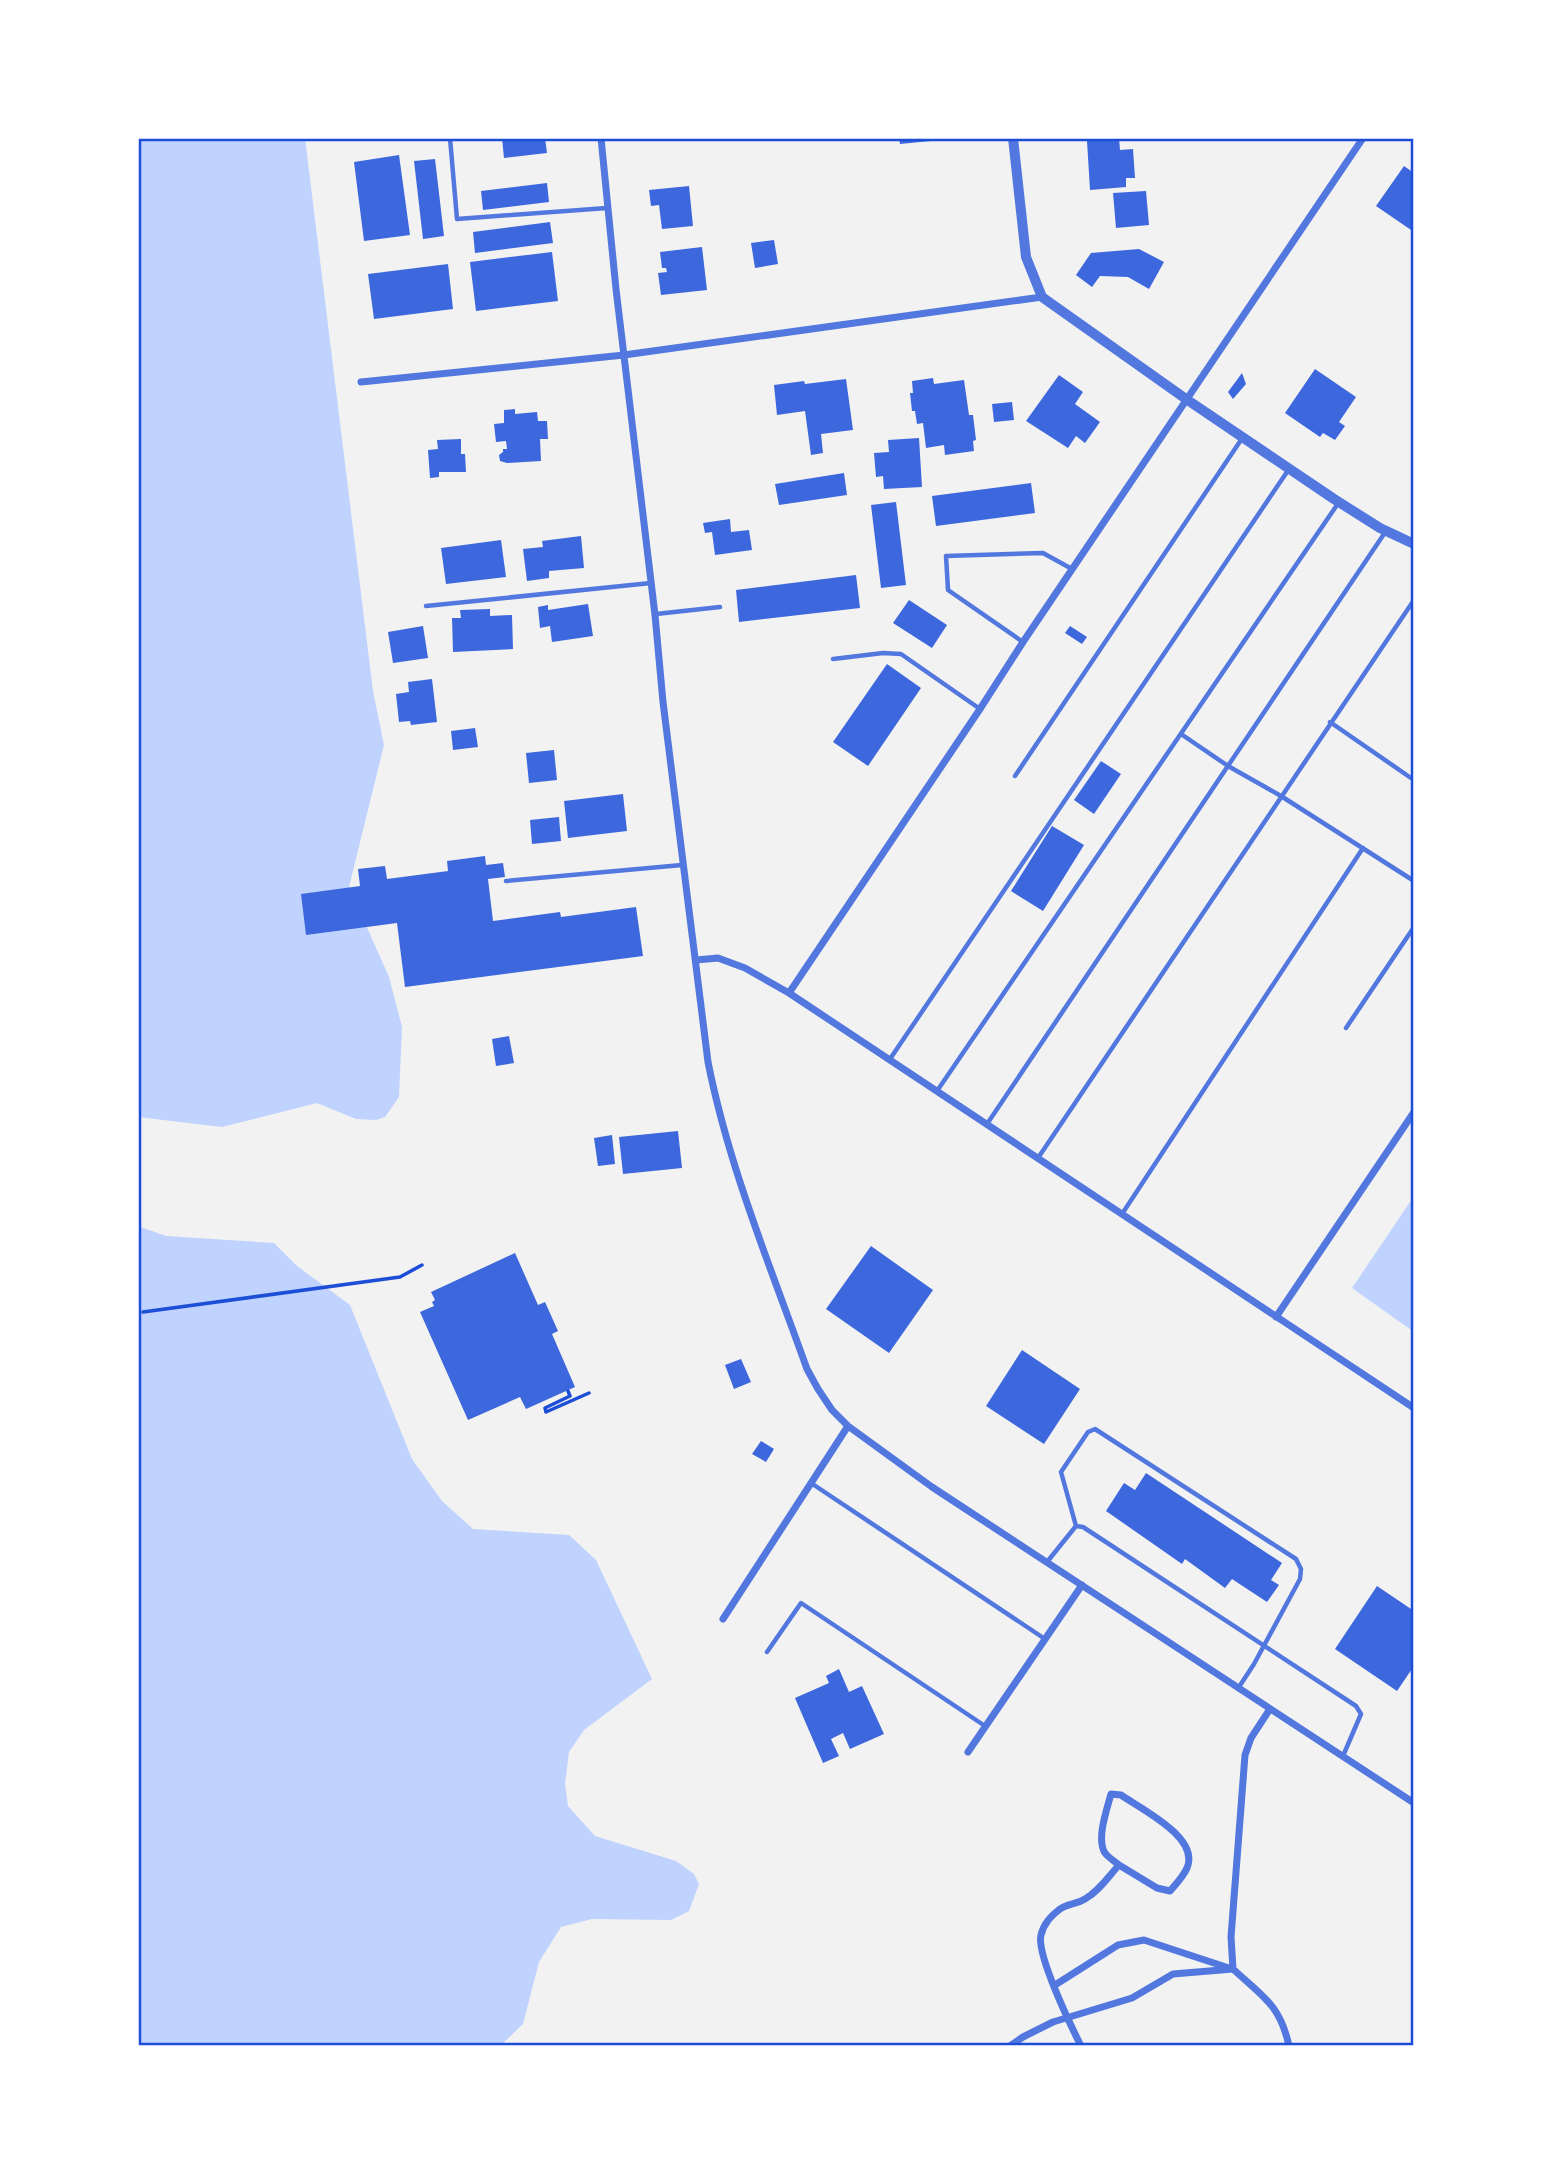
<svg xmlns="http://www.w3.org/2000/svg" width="1552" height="2184" viewBox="0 0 1552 2184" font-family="'Sofia Sans Condensed',sans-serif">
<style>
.water{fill:#bfd3fe}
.building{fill:#3d67dc}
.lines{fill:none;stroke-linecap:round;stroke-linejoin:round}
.path{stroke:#1d4ed8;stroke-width:3.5}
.service{stroke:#5277de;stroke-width:4.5}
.minor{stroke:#5277de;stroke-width:7}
.tertiary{stroke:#5277de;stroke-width:10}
.neatline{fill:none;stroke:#1d4ed8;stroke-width:2.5}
</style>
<rect width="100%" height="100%" fill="#f2f2f2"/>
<path class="water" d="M138 138H305L373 691 384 745 349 887 389 977 402 1027 399 1097 385 1117 376 1120 356 1119 317 1103 222 1127 138 1117Z
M1414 1196V1332L1352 1288Z
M138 1226 166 1236 274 1243 297 1266 350 1305 412 1459 442 1501 473 1529 569 1535 596 1560 652 1679 584 1730 569 1752 565 1784 568 1806 595 1836 676 1861 694 1874 699 1884 689 1911 671 1920 592 1919 561 1927 539 1962 523 2024 502 2044 138 2046Z"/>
<path class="building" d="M502 138H545L547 153 504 158Z
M899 138H941V140L900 144Z
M1119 138 1120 150 1133 149 1135 178H1126V187L1090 190 1087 141Z
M399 155 410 235 364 241 354 162Z
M435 159 444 236 423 239 414 161Z
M1404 166 1414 173V232L1376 206Z
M547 183 549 202 483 210 481 191Z
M689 186 693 226 662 229 659 205 651 206 649 190Z
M1146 191 1149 225 1116 228 1113 193Z
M550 222 553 243 475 253 473 232Z
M774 240 778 264 755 268 751 243Z
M702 247 707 290 661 295 658 273 667 272 666 268H662L660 252Z
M1139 249 1164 262 1149 289 1128 277 1100 276 1092 287 1076 275 1091 253Z
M552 252 558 301 476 311 470 262Z
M448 264 453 309 374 319 368 274Z
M1315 369 1356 397 1339 422 1345 426 1335 440 1323 433 1320 437 1285 413Z
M1242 373 1246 384 1233 399 1228 392Z
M1059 375 1083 392 1075 404 1100 422 1085 443 1076 436 1068 448 1026 421Z
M933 378 934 384 964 380 969 415H973L976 440 973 441 974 451 945 455 944 445 926 448 923 423 917 424 915 411H912L910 393H913L912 381Z
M846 379 853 430 821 434 823 453 811 455 805 411 777 415 774 385 804 381 805 384Z
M1012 402 1014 420 994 422 992 404Z
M515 409V414L537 412 538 421H547L548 439H540L541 461 507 463 500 461 499 455 503 452V449H507L506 441 496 442 494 424 504 423V410Z
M919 438 922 487 884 489 883 476 876 477 874 453 889 452 888 440Z
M461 439V454H465L466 472H439V477L430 478 428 450 438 449 437 440Z
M844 473 847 495 779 505 775 484Z
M1031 483 1035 513 936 526 932 496Z
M896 502 906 585 881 588 871 505Z
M730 519 731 532 749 530 752 550 715 555 712 532 705 533 703 523Z
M581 536 584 568 549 571V578L527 581 523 549 543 547 542 541Z
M501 540 506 577 446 584 441 548Z
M856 575 860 608 739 622 736 590Z
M909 600 947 625 932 648 893 623Z
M588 604 593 636 552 642 550 626 540 628 538 607 548 605V610Z
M490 609V616L512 615 513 649 453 652 452 618H461L460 610Z
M423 626 428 658 393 663 388 632Z
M1070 626 1087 637 1082 644 1065 633Z
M887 664 921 688 868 766 833 742Z
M432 679 437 722 411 725 410 721 399 722 396 694 409 692 408 682Z
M475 728 478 747 453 750 451 731Z
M554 750 557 780 529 783 526 753Z
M1101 761 1121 774 1094 814 1074 800Z
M623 794 627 831 568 838 564 801Z
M559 817 561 841 532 844 530 820Z
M1052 826 1084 845 1043 911 1011 891Z
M485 856 486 865 503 863 505 877 488 879 493 921 560 912 561 917 636 907 643 956 405 987 397 923 306 935 301 894 360 886 358 869 385 866 387 879 448 871 447 861Z
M509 1036 514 1063 496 1066 492 1039Z
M678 1131 682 1168 623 1174 619 1137Z
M612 1135 615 1164 598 1166 594 1138Z
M871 1246 933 1290 889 1353 826 1309Z
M515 1253 538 1305 545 1302 558 1331 552 1334 575 1387 526 1409 520 1397 468 1420 420 1312 434 1306 432 1302 435 1300 431 1292Z
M1022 1350 1080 1389 1044 1444 986 1406Z
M741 1359 751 1382 734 1389 725 1365Z
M761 1441 774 1449 766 1462 752 1454Z
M1146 1473 1282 1563 1271 1580 1279 1585 1267 1602 1232 1579 1225 1588 1185 1559 1182 1564 1106 1511 1124 1483 1135 1490Z
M1377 1586 1414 1611V1666L1397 1691 1335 1649Z
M839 1669 849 1692 862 1686 884 1734 850 1749 843 1733 831 1739 839 1756 823 1763 795 1698 829 1683 826 1676Z"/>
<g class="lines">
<path class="path" d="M143 1312 400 1277 422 1265
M568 1391 570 1396 545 1408 546 1412 589 1393"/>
<path class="service" d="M450 138 457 219 607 208
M426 606 651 583
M656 614 720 607
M1023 642 948 590 946 556 1043 553 1072 569
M833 659 883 653 901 654 980 709
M1330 722 1411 778
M1181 734 1228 766 1281 796 1414 881
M1015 776 1243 437
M506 881 682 865
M1346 1028 1414 927
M890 1059 1289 469
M937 1091 1339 502
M987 1124 1386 531
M1038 1158 1414 600
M1122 1214 1363 848
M811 1483 1045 1639
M1076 1526 1061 1472 1088 1432 1095 1429 1296 1559 1301 1569 1300 1579 1254 1664 1239 1687
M1047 1562 1076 1526 1083 1527 1356 1706 1361 1714 1343 1756
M767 1652 801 1603 985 1726"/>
<path class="minor" d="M601 138 616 289 655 615 663 702 708 1062C729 1168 771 1268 807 1369L818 1389 832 1410 848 1426 932 1487 1414 1803
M361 382 624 355 1042 297
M696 960 718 958 745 968 789 993 1414 1408
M789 993 980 709 1023 642 1363 138
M1276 1317 1414 1112
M723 1619 848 1426
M1270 1709 1251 1738 1245 1755 1231 1937 1233 1969C1262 1996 1280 2004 1289 2046
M968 1752 1082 1585
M1055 1985 1118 1945 1144 1940 1229 1968
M1010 2046 1023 2037 1053 2022 1132 1998 1173 1974 1233 1969
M1081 2046C1071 2026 1036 1954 1041 1935 1044 1923 1051 1916 1060 1909 1067 1904 1077 1904 1085 1899 1099 1891 1108 1877 1119 1865L1157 1888 1170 1891C1176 1884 1183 1877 1187 1868 1200 1838 1143 1810 1121 1795L1111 1794C1107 1809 1096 1839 1105 1853 1108 1857 1114 1861 1119 1865"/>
<path class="tertiary" d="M1013 138 1026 257 1042 297 1186 399 1334 499 1380 528 1414 544"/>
</g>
<rect width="1552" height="2184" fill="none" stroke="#ffffff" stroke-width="280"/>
<rect x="140" y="140" width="1272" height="1904" class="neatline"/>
</svg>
